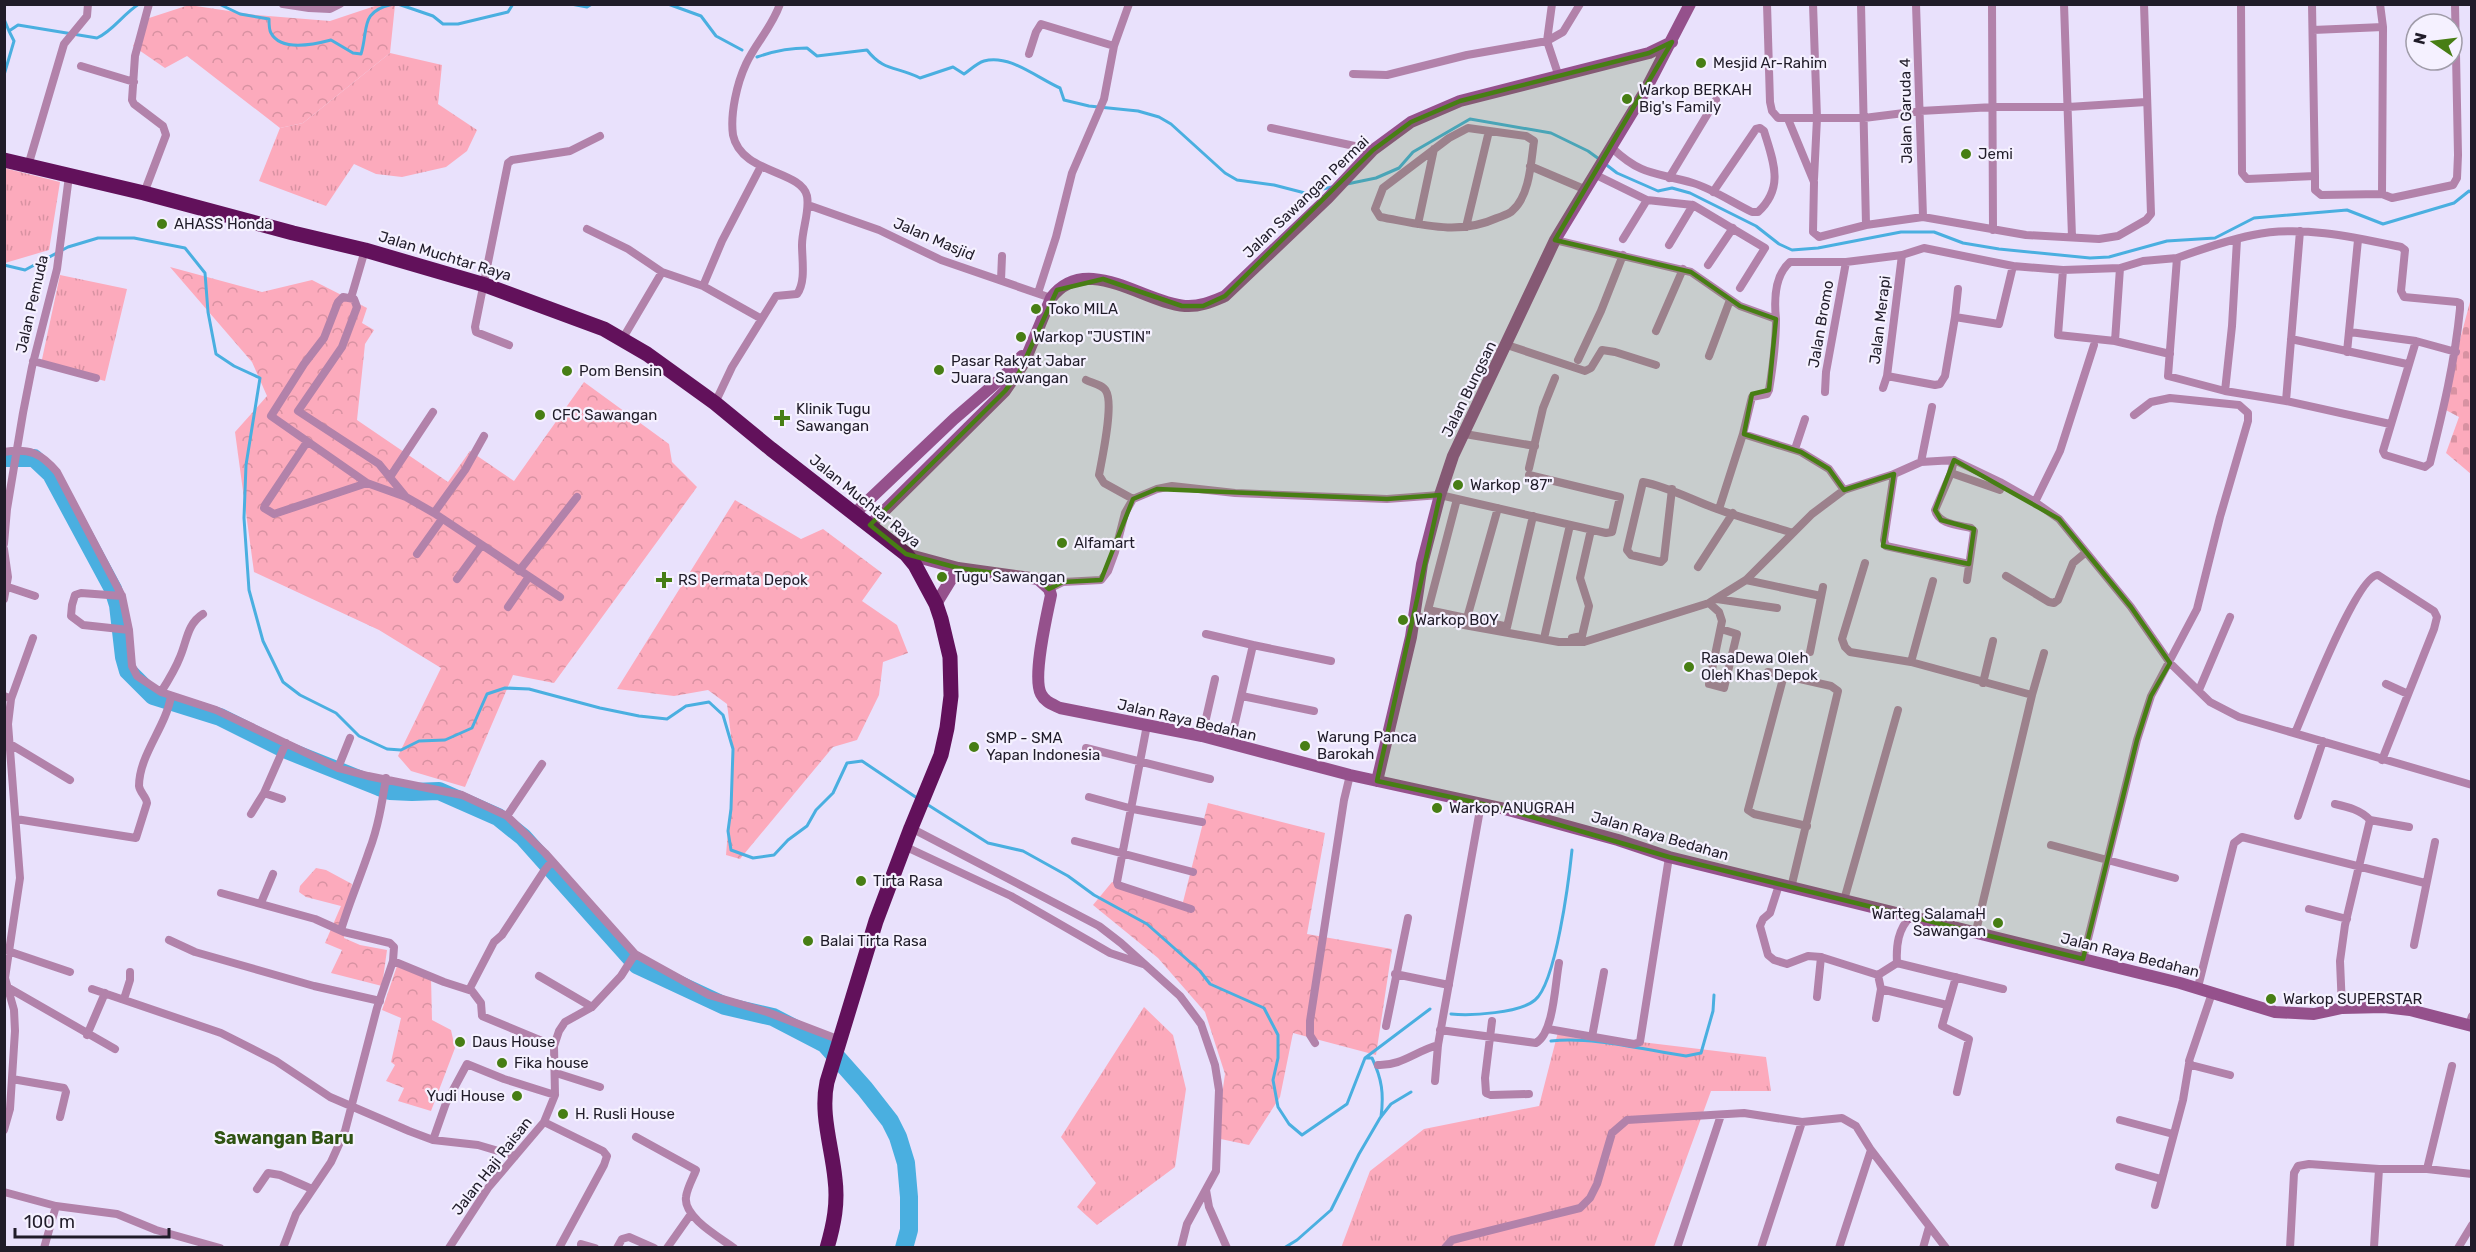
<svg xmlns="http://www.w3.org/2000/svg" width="2476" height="1252" viewBox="0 0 2476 1252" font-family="Rubik,sans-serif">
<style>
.grass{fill:url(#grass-tufts)}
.forest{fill:url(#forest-crowns)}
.cemetery{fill:url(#cemetery-stones)}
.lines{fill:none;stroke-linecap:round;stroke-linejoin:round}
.stream{stroke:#4aafe0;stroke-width:3}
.river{stroke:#4aafe0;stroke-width:18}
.street{stroke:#b282aa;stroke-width:8}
.secondary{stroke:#95518c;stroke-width:12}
.highway{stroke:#62115b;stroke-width:15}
.marked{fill:#477e14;fill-opacity:0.2;stroke:#477e14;stroke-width:4.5;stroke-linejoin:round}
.poi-dot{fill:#477e14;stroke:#f5f1ff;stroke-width:2}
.labels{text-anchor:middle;stroke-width:4.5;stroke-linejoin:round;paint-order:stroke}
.poi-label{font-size:15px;fill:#201c29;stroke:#f5f1ff;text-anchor:start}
.street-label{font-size:15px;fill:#201c29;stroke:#f5f1ff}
.quarter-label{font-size:18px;font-weight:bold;fill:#305414;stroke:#f5f1ff}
</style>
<defs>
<pattern id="grass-tufts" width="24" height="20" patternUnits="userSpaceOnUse" patternTransform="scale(1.5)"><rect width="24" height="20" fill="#fcaabc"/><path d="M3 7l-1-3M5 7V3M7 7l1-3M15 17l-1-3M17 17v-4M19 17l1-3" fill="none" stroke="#d892a2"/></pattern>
<pattern id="forest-crowns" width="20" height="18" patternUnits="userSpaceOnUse" patternTransform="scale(1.5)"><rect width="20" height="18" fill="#fcaabc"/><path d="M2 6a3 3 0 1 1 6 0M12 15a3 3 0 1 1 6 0" fill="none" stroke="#d892a2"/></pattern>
<pattern id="cemetery-stones" width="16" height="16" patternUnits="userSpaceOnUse" patternTransform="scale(1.5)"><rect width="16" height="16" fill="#fcaabc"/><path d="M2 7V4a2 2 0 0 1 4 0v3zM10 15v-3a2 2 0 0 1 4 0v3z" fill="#d892a2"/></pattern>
</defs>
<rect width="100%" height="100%" fill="#e9e1fc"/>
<path class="grass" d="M390 53 442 65 438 104 477 130 467 151 446 167 402 177 376 174 354 164 326 206 259 181 280 128 303 123Z
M4 168 60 182 49 250 5 263Z
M60 275 127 289 105 381 41 364Z
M1144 1007 1173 1035 1186 1089 1175 1167 1097 1225 1077 1207 1096 1183 1061 1137Z
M1558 1032 1766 1057 1771 1091H1711L1654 1247 1341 1248 1370 1171 1424 1129 1539 1106Z"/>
<path class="forest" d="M189 5 256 15 330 21 378 5H395L390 53 303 123 280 128 187 56 165 68 133 46 146 19Z
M170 267 262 292 312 280 367 308 362 323 374 330 365 344 357 420 448 482 470 451 514 481 584 382 669 444 672 462 697 487 554 683 513 675 465 787 411 771 398 756 441 668 379 630 254 572 235 432 267 396 252 362Z
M735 500 801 539 823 529 882 573 862 601 897 625 908 653 883 662 879 695 857 740 833 747 740 859 726 855 734 759 727 704 708 690 674 696 617 689Z
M1208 803 1325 833 1307 934 1392 949 1376 1055 1293 1033 1280 1097 1249 1145 1216 1138 1225 1074 1205 1012 1158 958 1093 905 1112 882 1183 902Z
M316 868 326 870 352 884 345 922 344 938 360 945 387 950 382 986 331 973 342 950 325 943 341 906 306 897 299 892 300 886Z
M397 966 431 977 432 1020 451 1030 455 1048 431 1111 398 1101 404 1088 386 1081 395 1065 391 1062 401 1018 382 1010Z"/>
<path class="cemetery" d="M2471 298V474L2446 453 2459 417 2442 408Z"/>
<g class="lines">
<path class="stream" d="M219 4 240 14 269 19C269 23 269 30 271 33 281 52 316 44 331 40L353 53 361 54C369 28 359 12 393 4
M398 4 433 16 443 24H458L508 12 513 4
M571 4 587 7 592 4
M668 4 701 16 716 36 742 50
M4 19 9 31
M757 57C774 51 790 48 807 48L817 56 867 50C884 72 897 66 920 78L953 67 964 74C970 70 977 63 984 61 1010 54 1037 78 1060 88L1064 100 1089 106 1138 111 1159 117 1171 124 1225 173 1237 180 1274 185 1305 193 1332 187
M4 75 14 41 9 31 18 25 97 38C113 31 123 14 139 4
M1604 163 1617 173 1658 191 1672 188 1690 193 1756 226 1779 244 1792 250 1818 248 1901 232H1934L1963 243 1999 249 2090 258 2109 257 2167 241 2215 238 2254 218 2347 210 2383 224 2454 203 2469 191 2472 193
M1347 184 1376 178 1399 168 1413 152 1470 119 1551 133 1588 151 1599 159
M4 265 25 270 68 247 98 238H134L185 248 205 273 208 312 216 354 234 366 260 378 246 465 244 518 249 590 263 641 283 682 300 695 336 713 359 736 387 749 401 750 419 741 445 740 472 728 487 694 505 688 529 689 600 708 639 716 667 719 686 706 709 702 723 715 733 749 731 809 728 831 731 850 753 858 774 855 788 840 807 826 816 810 833 793 847 763 862 761 917 798
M925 803 988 843 1023 851 1068 876 1094 895 1147 924 1200 971 1210 984 1264 1008 1278 1035V1058L1273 1080 1278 1107 1289 1124 1302 1135 1347 1104 1365 1058 1430 1009
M1451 1014C1471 1016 1520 1013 1535 1000 1556 983 1569 879 1572 850
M1551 1041C1591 1036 1645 1050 1686 1056L1701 1053 1713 1011 1714 995
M1367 1058H1372C1382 1079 1384 1094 1381 1117
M1284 1248 1297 1240 1331 1210 1359 1154 1380 1118 1391 1104 1411 1092"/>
<path class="river" d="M4 458H34L51 474 113 589 118 605 124 657 128 671 153 696 220 717 284 749 379 787 390 791 412 792 439 791 498 817 523 837 637 965 725 1006 773 1017 825 1044 865 1089 890 1121 898 1137 906 1163 909 1197V1230L904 1248"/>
<path class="street" d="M283 4 309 8
M308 4 309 8 330 9 340 4
M1552 4 1547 41 1559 77
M1767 4 1770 102 1772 111 1778 118H1864L1920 111 1994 107H2068L2146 102
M1813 4 1817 118 1814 179
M1861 4 1866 225
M1916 4 1923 217
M1992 4 1993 230
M2064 4 2072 237
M2241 4 2242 173 2247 179 2315 176 2312 4
M2380 4 2383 27 2382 194
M2313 30 2383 27
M1029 54 1036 32 1041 24 1114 46
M81 66 134 82
M1353 74 1387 75 1467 55 1547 41 1563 32 1580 4
M1788 119 1814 182 1813 232 1819 237 1866 225 1923 217 2026 235 2099 239 2118 236 2146 220 2151 214 2144 4
M1271 128 1373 150
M1468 128 1526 136 1534 141C1531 161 1530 195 1513 210 1510 214 1502 216 1497 218 1458 236 1420 224 1380 217L1375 209 1383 188 1449 138Z
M1612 148C1643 177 1656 172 1693 183 1713 189 1733 203 1752 212H1758C1785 187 1773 161 1764 131L1760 128 1756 129 1713 192
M28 166 64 44 87 16 88 4
M1530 166 1584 189
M1594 174 1647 200 1693 205 1765 248 1740 288
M2315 176V190L2321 195 2382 194 2392 198 2453 185 2457 178 2458 155 2455 4
M1669 178 1716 100
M144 193 166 135 163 126 134 104 132 100 135 56 149 4
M808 205 879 230 941 260 1051 298
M1418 224 1434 149
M1466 227 1489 131
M587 229 628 249 662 272 703 286 760 318
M1623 239 1647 200
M1555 240 1691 272 1740 306 1776 319C1774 300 1775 275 1790 262H1846L1902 255 1924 248 2013 266 2063 270 2120 268 2143 261 2177 258 2168 376 2225 391 2286 401 2300 231
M1669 245 1693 205
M2177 258C2202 249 2228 240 2253 235 2301 225 2354 237 2401 247L2405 250 2401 291 2404 297 2457 302 2460 303V309C2455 361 2443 411 2430 463L2425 467 2385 455 2383 451 2416 341
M1708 265 1733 228
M2063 270 2058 335 2115 341 2170 354
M1001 280 1002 256
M703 286 722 241 760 168
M1038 293 1056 237 1072 173 1104 99 1114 46 1129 4
M343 297 354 299 357 307 342 347 298 411 379 464 406 497 367 483 271 416 304 364 324 338 338 302Z
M351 298 365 250
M1955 317 1958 289
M1656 331 1683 269
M2350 332 2416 341 2456 352
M623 338 662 272
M2291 339 2407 364
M2115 341 2120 268
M509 345 476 332 475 327 508 163 512 160 570 151 600 136
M1507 345 1585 371 1591 368 1602 350 1615 352 1656 365
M2347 352 2358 240
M1709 356 1730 300
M1578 360 1601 311 1623 255
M33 361 96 378
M1887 376 1935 385 1940 384 1945 376 1955 317 1999 324 2013 266
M1086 380C1092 383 1103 385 1106 391 1114 404 1102 459 1099 475L1104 483 1133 499
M1883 388 1887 376 1902 255
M2225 391 2232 326 2237 240
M1825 392 1826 372 1846 262
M2286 401 2390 424
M715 403 732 367 776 296 797 294C806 282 802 260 802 245 802 229 810 211 807 196 801 170 741 174 733 135 730 114 737 83 746 64 756 43 772 27 780 4
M1465 434 1535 446
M1743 434 1752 397 1767 394 1769 390C1773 366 1776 343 1776 319
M484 436 465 470 434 513 560 597
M307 442 265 505 264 508 274 514 367 483
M1795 449 1805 419
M4 452C29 448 41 453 57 472L122 596 129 630 132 666 137 676 161 692 216 710 338 768 368 776 462 795 507 816 545 853 635 954 709 995 767 1012 840 1040
M1954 460 1951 473 1935 510C1938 524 1958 525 1971 528L1974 531 1967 580
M1921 462 1932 407
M1529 468 1543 408 1555 378
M1951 473 2000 490
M1894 474 1884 540 1886 546 1969 564
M390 477 433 412
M1672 489 1664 559 1661 562 1631 555 1627 550 1643 482C1669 487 1692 500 1717 509 1742 518 1768 525 1793 533
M406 497 434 513
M1457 499 1428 610 1504 626
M2035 502 2060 451 2094 345
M1719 509 1743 434 1801 452 1829 469 1844 490
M4 544 7 509 23 413 32 367 57 269 69 176
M4 549 8 577 4 599
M417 554 442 519
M1865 563 1842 639 1845 647 1850 652 1911 662
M1698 567 1733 513
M519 571 577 497
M2006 576 2049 602 2054 603 2058 600 2073 563 2085 553
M457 579 481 546
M1746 580 1821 596
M1933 581 1911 662 2032 695 1976 931
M8 587 35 596
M1049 589 1063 582 1101 580 1108 571 1115 552 1125 513 1133 499 1157 489 1172 486 1235 493 1387 499 1440 495 1606 533 1612 532 1620 497 1529 475
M122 596 81 593 75 595 72 605 71 616 83 625 129 630
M1717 599 1777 608
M1709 603 1719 612 1722 621 1709 684 1724 688 1737 634 1721 629
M508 607 528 578
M1414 616 1559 642H1584L1709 603 1746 580 1812 514 1844 490 1894 474 1921 462 1954 460 2000 482 2035 502 2059 519 2131 607 2170 663 2210 702 2239 717 2472 785
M1467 618 1498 508
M1507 627 1533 516
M1206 634 1253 645
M1545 634 1570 525
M1572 638 1582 636 1589 606 1580 578 1591 530
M1810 652 1823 587
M1768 672 1831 686 1838 691 1791 888
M1784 675 1748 810 1754 814 1807 826
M1983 683 1993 641
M2386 684 2408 694
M2199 690 2230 617
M161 692C168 681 175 670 180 657 187 641 187 624 203 614
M2032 695 2044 653
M4 696 11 699 8 724 20 878 5 978 14 1010 15 1031 10 1109 4 1130
M1242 696 1314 711
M11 699 33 638
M1147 725 1117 882 1118 885 1191 909
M2295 733C2305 710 2357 575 2378 575L2434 611 2437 617 2434 629 2382 760
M1202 736 1215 679
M10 744 70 780
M1230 744 1253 645 1331 661
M1086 748 1210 779
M338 768 350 738
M264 793 282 799
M1089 797 1133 809 1202 822
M2335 804C2348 807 2361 810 2370 820L2345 925 2340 961 2342 1008
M251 814 264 793 286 743
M507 816 542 764
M2298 816 2323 741
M16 819 136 838 147 803C146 796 140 793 139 786 139 755 166 727 171 696
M2370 820 2409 827
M911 828 1099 926 1121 943 1180 996 1201 1024 1215 1065 1219 1090 1216 1171 1187 1224 1181 1248
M1075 841 1193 872
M2051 845 2175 878
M904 846 1011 896 1110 953 1143 964
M1779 885 1770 913 1763 919 1760 926 1768 955 1774 960 1787 964 1808 956 1821 957 1878 975 1897 963C1896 945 1898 929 1911 916
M221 893 315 919 344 932 390 943 394 947 393 961 377 1008 345 1131 331 1162 296 1214 283 1248
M1844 900 1898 710
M261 903 273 874
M2309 909 2347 919
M341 930C349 903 360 878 369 851 378 828 382 803 386 778
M169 940 195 952 314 986 380 1001
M2414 945 2435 842
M5 950 70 972
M2083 959 2137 740 2151 696 2197 609 2220 517 2248 421V413L2239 405 2170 398 2151 402 2134 415
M393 961 444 982 472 991 481 1003 482 1016 554 1046
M1897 963 2003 989
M1395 974 1449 985
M539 976 592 1007
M1956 977 1942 1026 1969 1039 1957 1092
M7 987 115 1049
M2198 987 2234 843 2242 837 2425 883
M92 989 221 1033 276 1061 330 1097 409 1131 433 1140 478 1145 515 1156
M1881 989 1947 1005
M469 990 494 942 502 935 544 871 552 861
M2212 993 2189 1061 2191 1065 2230 1075
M1817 997 1821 957
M124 999 130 980V972
M1876 1018 1881 989 1878 975
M1492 1021 1485 1078 1486 1093 1491 1095 1529 1094
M2469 1025 2472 1016
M1386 1026 1408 918
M1548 1029 1634 1044 1640 1042 1669 857
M1440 1030 1536 1043C1554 1033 1555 983 1559 963
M87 1035 105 993
M1592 1037 1604 972
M1315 1043 1310 1035V1021L1344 800 1350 775
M1378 1065C1401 1066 1416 1051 1438 1045
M556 1073 600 1087
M12 1079 64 1088 66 1092 60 1117
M1435 1081 1438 1045 1481 804
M2120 1120 2173 1134
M544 1122 603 1151 607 1156 604 1165 559 1248
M636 1137 696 1170C693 1178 687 1188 686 1197 683 1217 719 1237 734 1248
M433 1140 446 1103 467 1064 504 1079 555 1095
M2119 1167 2161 1179
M2427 1169 2452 1066
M257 1189 268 1173 280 1175 312 1189
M1206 1190 1209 1207 1227 1248
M4 1192 56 1206 117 1214 156 1230 220 1248
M2155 1205 2183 1100 2189 1064
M581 1244 595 1248
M2374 1247 2379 1169H2427L2472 1174
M44 1248 56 1206
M449 1248 488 1188 544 1122 555 1095 554 1046 559 1031 565 1022 592 1007 621 976 635 954
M617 1248 622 1239 629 1237 654 1248
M667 1248 691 1214
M1445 1248 1452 1240 1580 1208 1590 1198 1597 1184 1612 1133 1627 1120 1744 1113 1802 1122 1842 1118 1856 1126 1871 1150 1946 1248
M1677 1248 1721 1115
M1761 1248 1802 1122
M1839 1248 1871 1150
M1923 1248 1929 1227
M2290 1248 2294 1173 2298 1166 2309 1164 2379 1169
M2458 1248 2472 1225"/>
<path class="secondary" d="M854 514 954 419 1005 375 1022 356
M870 525 1005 391 1024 363 1051 298C1086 252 1144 303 1185 306 1200 307 1211 302 1225 296L1328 198 1373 150 1411 122 1460 101 1649 53 1672 42
M906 554 958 568 1038 579 1049 589 1051 595C1047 615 1032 677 1041 694 1045 702 1052 704 1060 708L1202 736 1350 775 1501 808 1618 840 1669 857 2180 983 2275 1012 2314 1014 2342 1008 2384 1007 2410 1010 2472 1026
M936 604 958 568
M1377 781 1411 637 1422 564 1440 495 1453 456 1555 240 1644 93 1690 4"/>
<path class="highway" d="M4 160 144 193 293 233 365 250 485 285 604 329 647 354 715 403 771 449 906 554 915 565 936 604 941 619 950 657 951 696 947 728 941 755 911 828 876 921 827 1082C820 1114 832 1147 835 1179 838 1203 834 1224 827 1248"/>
</g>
<path class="marked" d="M1672 42 1555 240 1691 272 1740 306 1776 319 1769 390 1752 394 1744 434 1801 452 1829 469 1844 490 1894 474 1883 546 1969 564 1974 529 1941 520 1935 510 1954 460 2059 519 2131 607 2170 663 2151 696 2137 740 2083 959 1669 857 1501 808 1377 781 1440 495 1387 499 1157 489 1133 499 1101 580 1063 582 1049 589 1038 579 958 568 906 554 870 525 1005 391 1019 373 1057 290 1103 279 1182 306H1203L1225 296 1373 150 1411 122 1460 101 1649 53Z"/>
<g class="poi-dot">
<circle cx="1701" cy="63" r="6"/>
<circle cx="1627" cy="99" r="6"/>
<circle cx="1966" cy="154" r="6"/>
<circle cx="162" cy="224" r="6"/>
<circle cx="1036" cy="309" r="6"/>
<circle cx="1021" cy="337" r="6"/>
<circle cx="939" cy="370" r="6"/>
<circle cx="567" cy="371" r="6"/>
<circle cx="540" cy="415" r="6"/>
<path d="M779 409h6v6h6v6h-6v6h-6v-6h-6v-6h6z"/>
<circle cx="1458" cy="485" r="6"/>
<circle cx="1062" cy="543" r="6"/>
<circle cx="942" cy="577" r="6"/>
<path d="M661 571h6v6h6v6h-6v6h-6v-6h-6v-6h6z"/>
<circle cx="1403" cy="620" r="6"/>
<circle cx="1689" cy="667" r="6"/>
<circle cx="1305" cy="746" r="6"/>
<circle cx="974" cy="747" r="6"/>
<circle cx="1437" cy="808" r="6"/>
<circle cx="861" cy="881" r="6"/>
<circle cx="1998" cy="923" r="6"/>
<circle cx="808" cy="941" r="6"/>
<circle cx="2271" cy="999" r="6"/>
<circle cx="460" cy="1042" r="6"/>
<circle cx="502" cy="1063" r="6"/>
<circle cx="517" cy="1096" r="6"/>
<circle cx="563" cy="1114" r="6"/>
</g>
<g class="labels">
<g class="poi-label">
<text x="1713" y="68">Mesjid Ar-Rahim</text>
<text x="1639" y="95">Warkop BERKAH<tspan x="1639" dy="17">Big's Family</tspan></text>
<text x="1978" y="159">Jemi</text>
<text x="174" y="229">AHASS Honda</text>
<text x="1048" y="314">Toko MILA</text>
<text x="1033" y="342">Warkop "JUSTIN"</text>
<text x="951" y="366">Pasar Rakyat Jabar<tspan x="951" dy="17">Juara Sawangan</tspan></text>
<text x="579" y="376">Pom Bensin</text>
<text x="796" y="414">Klinik Tugu<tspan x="796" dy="17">Sawangan</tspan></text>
<text x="552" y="420">CFC Sawangan</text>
<text x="1470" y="490">Warkop "87"</text>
<text x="1074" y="548">Alfamart</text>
<text x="954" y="582">Tugu Sawangan</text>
<text x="678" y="585">RS Permata Depok</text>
<text x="1415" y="625">Warkop BOY</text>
<text x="1701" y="663">RasaDewa Oleh<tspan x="1701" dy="17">Oleh Khas Depok</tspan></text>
<text x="1317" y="742">Warung Panca<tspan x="1317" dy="17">Barokah</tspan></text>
<text x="986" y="743">SMP - SMA<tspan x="986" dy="17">Yapan Indonesia</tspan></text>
<text x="1449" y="813">Warkop ANUGRAH</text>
<text x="873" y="886">Tirta Rasa</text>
<text x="1986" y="919" text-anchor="end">Warteg SalamaH<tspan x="1986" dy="17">Sawangan</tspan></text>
<text x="820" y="946">Balai Tirta Rasa</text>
<text x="2283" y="1004">Warkop SUPERSTAR</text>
<text x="472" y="1047">Daus House</text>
<text x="514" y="1068">Fika house</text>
<text x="505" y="1101" text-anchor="end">Yudi House</text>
<text x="575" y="1119">H. Rusli House</text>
</g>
<g class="street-label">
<text transform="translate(1906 111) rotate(-91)" y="5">Jalan Garuda 4</text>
<text transform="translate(1306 197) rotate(-44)" y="5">Jalan Sawangan Permai</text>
<text transform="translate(934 239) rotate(23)" y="5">Jalan Masjid</text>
<text transform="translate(445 256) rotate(17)" y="5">Jalan Muchtar Raya</text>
<text transform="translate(32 304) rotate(-77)" y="5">Jalan Pemuda</text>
<text transform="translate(1880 320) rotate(-83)" y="5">Jalan Merapi</text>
<text transform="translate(1821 324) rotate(-80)" y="5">Jalan Bromo</text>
<text transform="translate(1469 389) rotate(-64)" y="5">Jalan Bungsan</text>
<text transform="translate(865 501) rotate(39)" y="5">Jalan Muchtar Raya</text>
<text transform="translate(1187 720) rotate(13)" y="5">Jalan Raya Bedahan</text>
<text transform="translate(1660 836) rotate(16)" y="5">Jalan Raya Bedahan</text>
<text transform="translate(2130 955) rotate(14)" y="5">Jalan Raya Bedahan</text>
<text transform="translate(492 1166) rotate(-52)" y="5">Jalan Haji Raisan</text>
</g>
<g class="quarter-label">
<text x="284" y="1144">Sawangan Baru</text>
</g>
</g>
<rect width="2476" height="1252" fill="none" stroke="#201c29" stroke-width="12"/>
<g transform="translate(2434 42) rotate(284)"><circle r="28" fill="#f5f1ff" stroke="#a09ca9" stroke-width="1.5"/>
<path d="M0-4.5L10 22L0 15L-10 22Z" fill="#477e14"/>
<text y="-9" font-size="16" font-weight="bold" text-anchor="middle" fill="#201c29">N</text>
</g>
<path d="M15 1228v9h154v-9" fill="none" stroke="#201c29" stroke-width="3"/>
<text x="24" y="1228" font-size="18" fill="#201c29" stroke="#f5f1ff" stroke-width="4.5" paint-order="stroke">100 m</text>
</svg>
